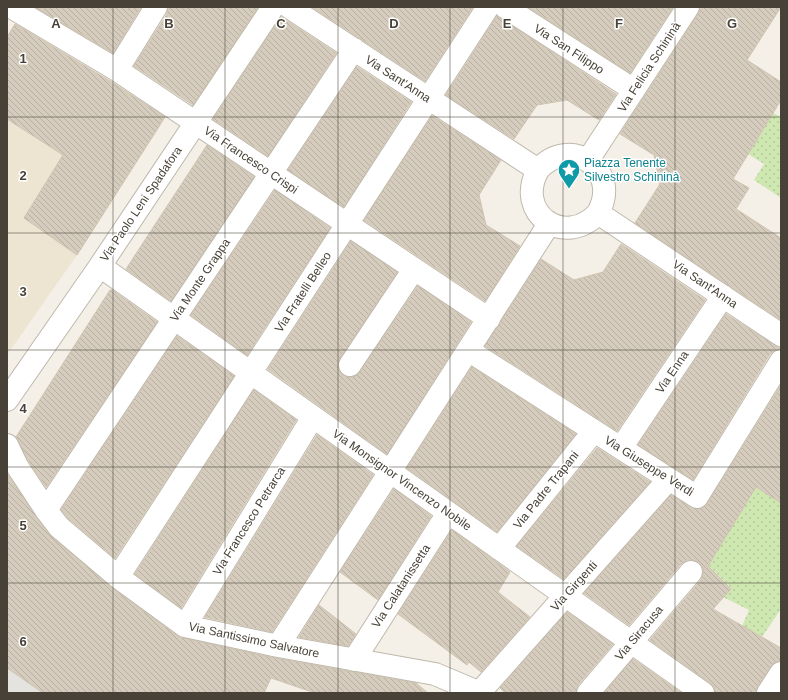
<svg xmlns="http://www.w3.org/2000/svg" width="788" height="700" viewBox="0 0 788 700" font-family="Helvetica,sans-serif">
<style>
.education{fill:#ede5d2}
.grass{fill:url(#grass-dots)}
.parking{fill:#e5e3e0}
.building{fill:url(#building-back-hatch);stroke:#d0c4b1}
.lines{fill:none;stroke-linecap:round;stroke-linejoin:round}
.street-casing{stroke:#bfb8ab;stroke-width:24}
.street{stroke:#fff;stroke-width:22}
.grid{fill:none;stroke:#474137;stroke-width:1;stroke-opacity:0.55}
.labels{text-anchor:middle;stroke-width:3;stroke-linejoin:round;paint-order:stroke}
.street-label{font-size:12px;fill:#474137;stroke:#fff}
.culture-label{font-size:12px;fill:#0d838f;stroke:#fff;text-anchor:start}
.grid-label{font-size:13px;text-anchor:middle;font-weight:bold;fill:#474137;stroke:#fff;stroke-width:3;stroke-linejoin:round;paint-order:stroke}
</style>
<defs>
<pattern id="grass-dots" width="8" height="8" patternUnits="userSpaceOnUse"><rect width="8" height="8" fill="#cfe7b1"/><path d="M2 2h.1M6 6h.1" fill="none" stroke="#b3c799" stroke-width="1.8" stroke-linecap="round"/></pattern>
<pattern id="building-back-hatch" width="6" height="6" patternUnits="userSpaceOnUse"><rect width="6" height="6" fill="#d5ccbd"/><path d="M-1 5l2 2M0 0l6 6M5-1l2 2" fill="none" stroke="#b8b0a3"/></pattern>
</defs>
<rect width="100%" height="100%" fill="#f4f0e8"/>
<path class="education" d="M12 29 161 125 77 255 7 355V37Z"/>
<path class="grass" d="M773 113 781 117V198L754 180 764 164 748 154Z
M756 487 781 503V609L762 637 742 626 749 610 723 597 731 588 708 565Z"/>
<path class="parking" d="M7 668 19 677 43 693H7Z"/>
<path class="building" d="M35 7H141L113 53Z
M168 7H258L193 105 134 66 167 14Z
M312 7H473L425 81Z
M528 7H673L630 73Z
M700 7H781L747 60 781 82V100L733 179 749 188 736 209 781 238V320L635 223 660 184 654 155 620 134 698 14Z
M497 16 616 94 599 120 567 100 537 105 514 139 446 95Z
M281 17 336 53 268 156 213 119Z
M15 24 110 81 165 117 77 255 24 218 63 155 7 119V37Z
M357 67 411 102 344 207 288 170Z
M432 116 501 160 479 195 486 225 520 246 485 301 364 220Z
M207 145 254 177 171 301 126 269Z
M275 190 330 228 247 355 191 315Z
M351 241 397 272 340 358 338 365 339 371 343 375 350 377 356 376 360 372 418 286 471 322 387 454 268 369Z
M621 244 705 300 617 431 485 346 541 259 574 280 603 272Z
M110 290H112L157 322 46 487 28 460 16 437Z
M726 314 781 349 775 350 770 354 693 480 638 445Z
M177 336 234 376 115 558 68 518 61 510Z
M472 367 576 434 497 532 407 468Z
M781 385V503L756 487 708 566 731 589 713 609 781 648V661L775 662 771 666 758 686 756 693H715L714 687 710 683 650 640 701 580 703 574V568L699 562 693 560H687L681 564 629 625 584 593 671 495 696 509 702 508 707 504Z
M254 390 296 420 181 608 135 574Z
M317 435 373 475 272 632 205 617Z
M597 448 650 482 564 579 517 546Z
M7 474 51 536 111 587 179 637 275 658 416 683 428 693H315L271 678 264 693H43L7 668Z
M394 489 431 516 378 600 340 572Z
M452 530 510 572 498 592 530 617 481 672 469 662 467 665 398 614Z
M319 605 356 634 348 646 299 637Z
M567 612 613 644 578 685 576 693H505L500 688Z
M633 659 681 693H604Z"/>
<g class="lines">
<g class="street-casing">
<path id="street" d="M11 7 117 70 489 319
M289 7 538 170C514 213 565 249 598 213L781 335
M505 7 634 90
M117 70 156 7
M588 160 688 7
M538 170C570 133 622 170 598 213
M100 266 703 693
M468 350 697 497 781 361
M350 365 414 269
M7 400 100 266 273 7
M7 445 17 466 46 510 59 527 118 577 185 626 278 646 435 674 480 693
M621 448 723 296
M46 510 354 49
M499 549 594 431
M118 577 488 7
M185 626 313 417
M278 646 549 224
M354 660 448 513
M479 693 669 479
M588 693 691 572
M768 693 781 673"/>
</g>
<use href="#street" class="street"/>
</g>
<path class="grid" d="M113 7V693M225 7V693M338 7V693M450 7V693M563 7V693M675 7V693M7 117H781M7 233H781M7 350H781M7 467H781M7 583H781"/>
<defs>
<g id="sight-pin" transform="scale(1.15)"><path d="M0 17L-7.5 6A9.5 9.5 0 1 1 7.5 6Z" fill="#0f9aa8" stroke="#fff"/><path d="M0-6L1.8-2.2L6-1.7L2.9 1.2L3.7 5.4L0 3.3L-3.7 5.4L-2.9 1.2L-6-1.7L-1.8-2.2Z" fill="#fff"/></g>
</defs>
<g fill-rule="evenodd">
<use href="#sight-pin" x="569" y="170"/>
</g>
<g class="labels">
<g class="street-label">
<text transform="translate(569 49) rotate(33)" y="4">Via San Filippo</text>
<text transform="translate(649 67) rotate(-57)" y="4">Via Felicia Schininà</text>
<text transform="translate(398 79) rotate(33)" y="4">Via Sant'Anna</text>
<text transform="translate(251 160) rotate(34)" y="4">Via Francesco Crispi</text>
<text transform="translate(141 204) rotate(-56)" y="4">Via Paolo Leni Spadafora</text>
<text transform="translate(200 280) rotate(-56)" y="4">Via Monte Grappa</text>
<text transform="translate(705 284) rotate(34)" y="4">Via Sant'Anna</text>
<text transform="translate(303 292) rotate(-57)" y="4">Via Fratelli Belleo</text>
<text transform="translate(672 372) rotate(-56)" y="4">Via Enna</text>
<text transform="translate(649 466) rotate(32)" y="4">Via Giuseppe Verdi</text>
<text transform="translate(402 480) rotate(35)" y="4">Via Monsignor Vincenzo Nobile</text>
<text transform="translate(546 490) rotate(-51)" y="4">Via Padre Trapani</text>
<text transform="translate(249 521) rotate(-58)" y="4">Via Francesco Petrarca</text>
<text transform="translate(401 586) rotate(-57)" y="4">Via Calatanissetta</text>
<text transform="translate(574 586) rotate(-48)" y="4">Via Girgenti</text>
<text transform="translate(639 633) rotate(-50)" y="4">Via Siracusa</text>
<text transform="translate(254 640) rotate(12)" y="4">Via Santissimo Salvatore</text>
</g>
<g class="culture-label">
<text x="584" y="167">Piazza Tenente<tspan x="584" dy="14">Silvestro Schininà</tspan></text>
</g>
</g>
<g class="grid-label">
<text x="56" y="28">A</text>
<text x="169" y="28">B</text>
<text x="281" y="28">C</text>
<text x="394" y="28">D</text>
<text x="507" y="28">E</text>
<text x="619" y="28">F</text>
<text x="732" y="28">G</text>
<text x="23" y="63">1</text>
<text x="23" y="180">2</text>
<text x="23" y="296">3</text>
<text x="23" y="413">4</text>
<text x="23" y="530">5</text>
<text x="23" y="646">6</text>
</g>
<rect width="788" height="700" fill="none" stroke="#474137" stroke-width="16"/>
</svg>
